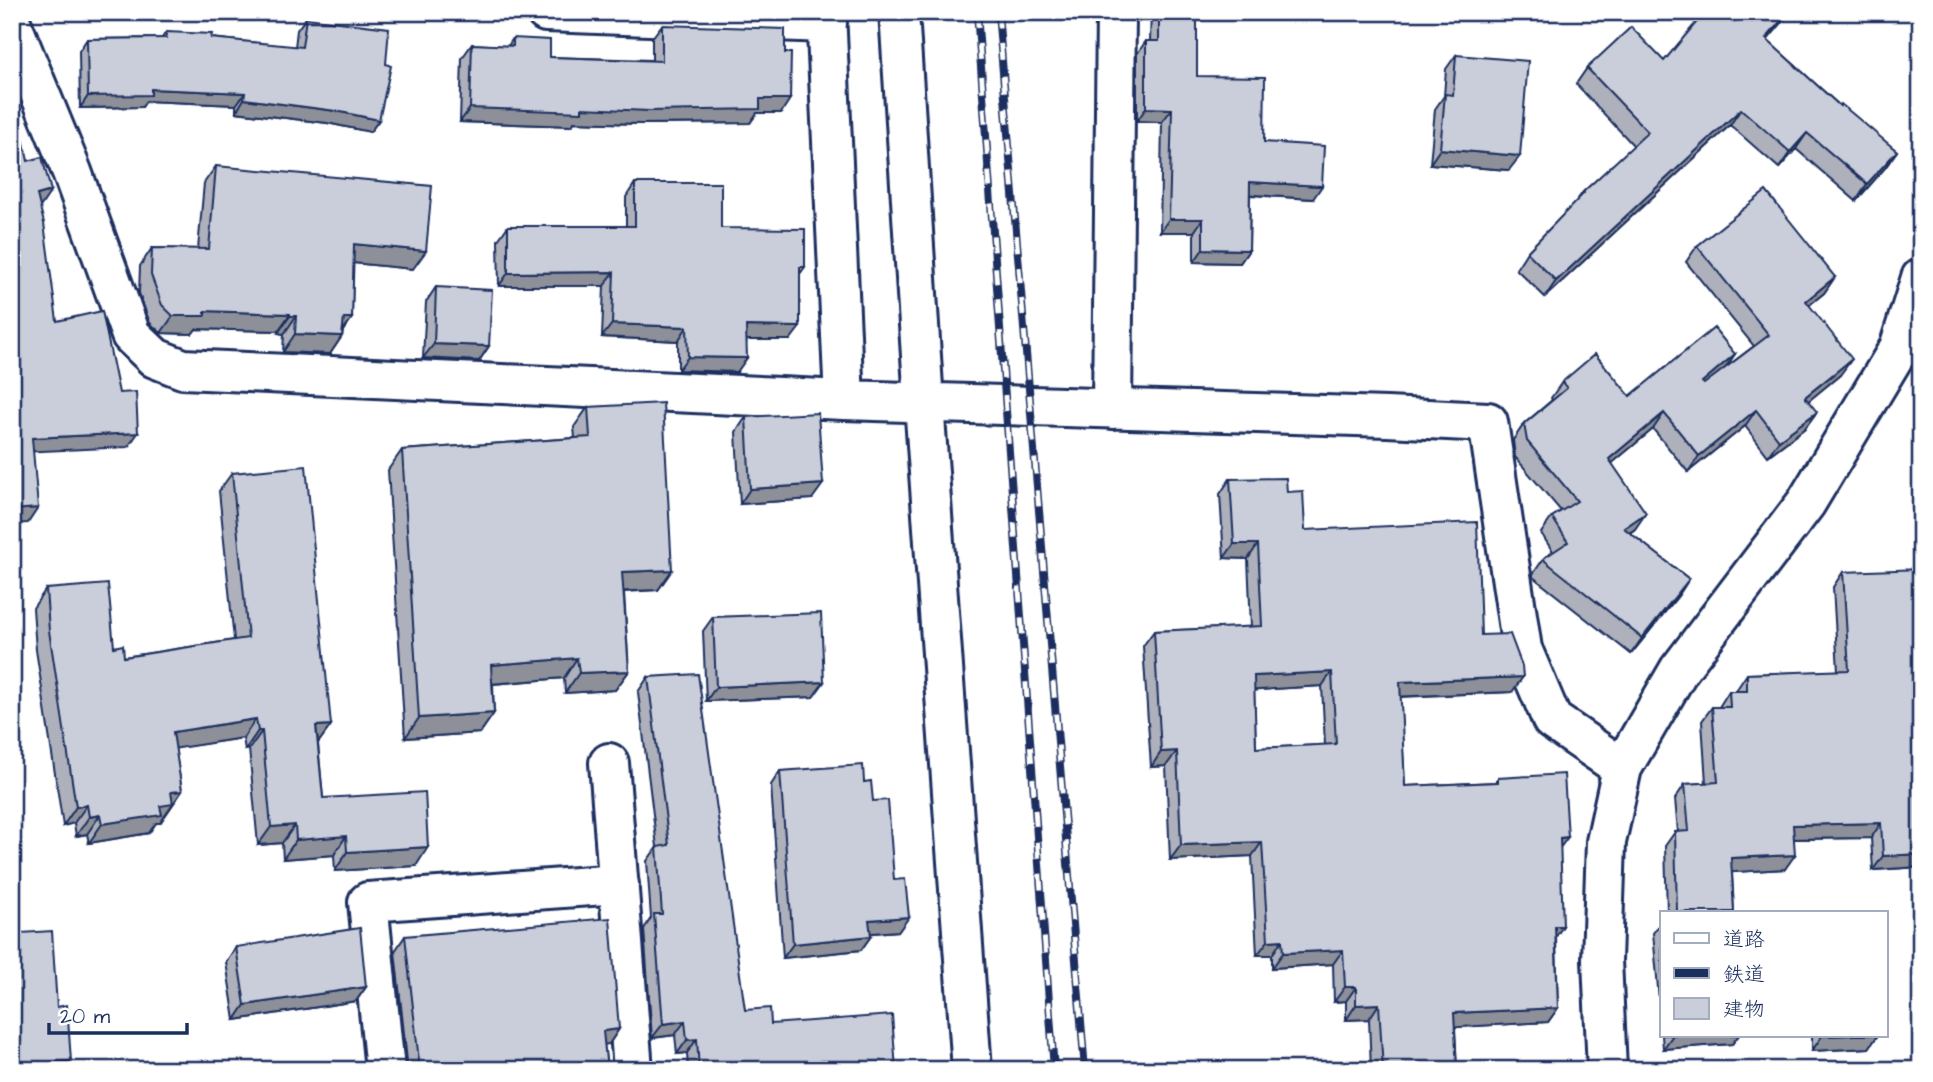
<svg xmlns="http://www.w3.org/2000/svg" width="1933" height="1082" viewBox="0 0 1933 1082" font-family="'Architects Daughter','Klee One',sans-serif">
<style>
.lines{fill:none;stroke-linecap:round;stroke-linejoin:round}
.street-casing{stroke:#1b2f5e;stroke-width:44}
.street{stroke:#fff;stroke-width:38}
.rail-casing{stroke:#1b2f5e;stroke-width:8}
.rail{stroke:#fff;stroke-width:5;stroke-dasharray:16;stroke-linecap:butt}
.wall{fill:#aeb1bb;stroke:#1b2f5e;stroke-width:2;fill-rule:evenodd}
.shaded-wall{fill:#8d9099;stroke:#1b2f5e;stroke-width:2}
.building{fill:#caceda;stroke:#1b2f5e;stroke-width:2;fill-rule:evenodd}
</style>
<rect width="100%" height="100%" fill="#fff"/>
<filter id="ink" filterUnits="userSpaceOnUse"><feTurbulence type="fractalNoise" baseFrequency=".0143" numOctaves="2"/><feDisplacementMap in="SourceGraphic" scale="14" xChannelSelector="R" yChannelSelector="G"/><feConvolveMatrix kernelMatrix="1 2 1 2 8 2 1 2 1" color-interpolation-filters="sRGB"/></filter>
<g filter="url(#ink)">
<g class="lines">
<g class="street-casing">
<path id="street" d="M546 12 827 23
M826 12 844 400
M899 12 924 403 972 1070
M12 25 72 172 131 335 155 358 183 369 844 400 1387 417 1488 422 1522 649 1552 720 1622 768
M1112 409 1116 12
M609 763 633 1070
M385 1070 368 902 619 884
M1607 1070 1602 960 1606 842 1622 768 1679 670 1806 503 1899 348 1921 278"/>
</g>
<use href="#street" class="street"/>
<g class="rail-casing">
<path id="rail" d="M977 12 1054 1070
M998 12 1085 1070"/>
</g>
<use href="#rail" class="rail"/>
</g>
<path class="wall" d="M1151 12H1197V76L1264 142 1313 199 1250 195 1249 250 1240 263 1194 262V232H1160L1162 122 1137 121V54L1146 41H1150Z
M306 18 379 120 370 132 327 123 236 112V105L146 101 142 107 80 108 79 51 87 39 162 38 166 32 211 38 295 47 297 30Z
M662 25 781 113H757L750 123 640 124 574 122 572 126 460 122 462 58 472 44 508 46 513 38 550 57 652 60V38Z
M1767 40 1840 106 1897 151 1885 168 1856 201 1796 149 1779 168 1730 125 1545 297 1516 269 1527 252 1575 203 1583 192 1634 146 1576 84 1587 68 1664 61Z
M1456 55 1509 170 1430 164 1435 109 1444 96 1446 69Z
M216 166 413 269 353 263 352 318 343 331 342 336 330 354 283 352 284 334 278 333V331L196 329 192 334 161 333 150 323 139 293 140 266 152 248 198 249 204 183Z
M635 183 721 228 805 267 800 274 790 340H747L737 372 678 370V341L602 337 604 286H499L498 240 508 226H626V197Z
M1697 246 1835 277 1824 293 1809 305 1840 375 1808 401 1805 428 1768 456 1745 426 1688 472 1653 429 1612 463 1635 529 1630 533 1689 579 1678 596 1631 654 1533 577V574L1544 558 1553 552 1541 533 1552 517 1561 511 1515 457 1513 440 1524 424 1552 400 1551 398 1562 382 1630 396 1735 354 1725 368 1754 346 1686 262Z
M436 287 489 346 479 361 423 358 426 302Z
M588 407 672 570 658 590 624 592 629 671 615 690 565 693 564 678 493 684 494 713 480 733 405 738 388 470 402 450 575 438 574 427Z
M746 417 812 499 740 504 736 432Z
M232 473 331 725 318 743 323 798 416 866 335 871 334 855 283 859 282 843 258 845 249 749 245 750 243 738 175 748 182 791 160 823H156L149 833 89 843 87 834 76 836 74 823 63 826 36 650 33 608 46 589 124 657 234 640 219 491Z
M1230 479 1287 492 1305 530 1481 635 1512 692 1400 697 1405 786 1495 782 1498 778 1560 848 1556 936 1558 1008 1548 1022 1455 1027 1457 1070H1371L1369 1019 1346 1020V1001L1334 1002 1333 964 1272 968V955H1257L1252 856 1170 860 1166 766 1151 767 1143 646 1154 631 1251 627 1248 559 1224 558 1220 494ZM1322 686 1325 745 1256 748 1254 690Z
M1843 572 1921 867 1873 870 1871 838 1794 839 1785 869 1732 872 1734 912H1667L1665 846 1675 832H1678L1675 799 1685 784 1706 783 1702 721 1712 707H1719L1729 691H1737V689L1747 674 1838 671 1833 587Z
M713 617 824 682 813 697 706 701 703 631Z
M648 677 745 1010 771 1024 896 1070H688L687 1053 677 1054 675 1035 652 1038 644 929 651 918 647 861 657 847 638 692Z
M780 771 864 782 873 801 894 880 899 931 871 933V936L861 950 783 958 771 785Z
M1662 921V1033L1653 933Z
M405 936 619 1029 609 1044H604L607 1070H408L395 951Z
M236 947 366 987 356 1001 235 1020 226 962Z
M1662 1035H1739L1732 1044 1663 1049Z
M1812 1035H1878L1869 1048 1812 1051Z"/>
<path class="shaded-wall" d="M1297 12H1357L1356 14Z
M1788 12H1791L1755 55 1766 39Z
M151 89 245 93 236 105 146 101 142 107 80 108 88 96Z
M244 99 336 111 379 120 370 132 327 123 236 112Z
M760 99H790L781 113H757L750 123 640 124 574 122 572 126 460 122 470 108H582Z
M1146 108 1172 109 1162 122 1137 121Z
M1741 109 1730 125 1545 297 1556 281Z
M1807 133 1796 149 1779 168 1790 152Z
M1440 149 1520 156 1509 170 1430 164Z
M1897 151 1885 168 1856 201 1867 184Z
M1250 182 1322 186 1313 199 1241 194Z
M51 191 41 206 27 210 37 195Z
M1169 219H1203L1194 232H1160Z
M354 244 426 251 413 269 342 262Z
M1203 249 1249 250 1240 263 1194 262Z
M614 272 604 286H499L508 273Z
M1835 277 1824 293 1795 317 1806 301Z
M205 311 290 314 278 331 196 329 192 334 161 333 173 316Z
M290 316H296L284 334 278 333Z
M344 318H352L339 336Z
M612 324 687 327 678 341 602 337Z
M746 326 800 327 790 340H737Z
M295 334 342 336 330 354 283 352Z
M434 344 489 346 479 361 423 358Z
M1735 354 1724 370 1691 398 1702 382Z
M688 357 747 358 737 372 678 370Z
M1852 359 1840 375 1794 413 1805 397Z
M1756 410 1745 426 1688 472 1699 456Z
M1817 412 1805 428 1768 456 1779 440Z
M1664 413 1653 429 1598 475 1609 459Z
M138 433 128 447 22 452 32 438Z
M823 484 812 499 740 504 750 489Z
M38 508 28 523 12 524V510Z
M1646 513 1635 529 1613 544 1624 528Z
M1234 544H1258L1248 559 1224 558Z
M672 570 658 590 608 592 622 572Z
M1689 579 1678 596 1631 654 1642 638Z
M577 658 564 678 477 685 491 665Z
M629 671 615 690 565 693 579 673Z
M1332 672 1322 686 1244 691 1254 676Z
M1523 677 1512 692 1389 697 1400 682Z
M824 682 813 697 706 701 716 687Z
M494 713 480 733 405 738 419 718Z
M256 719 243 738 160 751 173 732Z
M331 725 318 743 316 726Z
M258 731H262L249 749 245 750Z
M1177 751 1166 766 1151 767 1161 752Z
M182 791 160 823H156L149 833 89 843 102 824 171 792Z
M87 805 74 823 63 826 76 807Z
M100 815 87 834 76 836 89 817Z
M1881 823 1871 838 1783 839 1793 825Z
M295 825 282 843 258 845 271 827Z
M346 836 334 855 283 859 296 840Z
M1568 837 1557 852 1560 838Z
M1262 842 1252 856 1170 860 1181 845Z
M428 847 416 866 335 871 347 852Z
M1921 854V867L1873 870 1883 856Z
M1795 855 1785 869 1721 873 1731 858Z
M909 917 899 931 860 934 869 920Z
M1555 926H1563L1553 941Z
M871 936 861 950 783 958 793 944Z
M1282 940 1272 955H1257L1268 941Z
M1343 950 1333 964 1272 968 1283 953Z
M366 987 356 1001 235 1020 245 1005Z
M1345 987H1356L1346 1001 1334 1002Z
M1379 1004 1369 1019 1346 1020 1356 1005Z
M1558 1008 1548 1022 1444 1028 1454 1013Z
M685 1021 675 1035 652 1038 663 1024Z
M619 1029 609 1044 593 1046 603 1031Z
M1673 1035H1739L1732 1044 1663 1049Z
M1853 1035H1878L1869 1048 1812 1051 1822 1036Z
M697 1039 687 1053 677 1054 687 1040Z
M71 1061 65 1070H52L57 1062Z"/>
<path class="building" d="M1159 12H1197V76L1265 77 1264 142 1324 146 1322 186 1250 182 1249 250 1203 249V219H1169L1172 109 1146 108V41H1159Z
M1705 12H1788L1766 39 1840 106 1841 104 1897 151 1867 184 1807 133 1790 152 1741 109 1556 281 1527 252 1584 193 1583 192 1648 132 1587 68 1631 27 1664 61Z
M306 18 389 28 386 64 391 66 379 120 336 111 244 99 245 93 151 89V95L88 96 87 39 166 38V32L212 34 211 38 302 47Z
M662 25 785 29V53H791L790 99H760V109L649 111 582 108V112L470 108 472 44 513 46V38L550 40V57L662 61Z
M1456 55 1528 61 1520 156 1440 149 1445 94 1453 95Z
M12 89 28 161 42 157 51 191 37 195 44 223 57 321 102 311 119 393 136 392 138 433 32 438 38 508 12 510Z
M216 166 432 186 426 251 354 244 352 318H344L342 336 295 334 296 316H290V314L205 311V316H173L162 305 151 275 152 248 209 249Z
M635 183H721V228L805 229V267H800V327L746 326 747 358 688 357 687 327 612 324 614 272 508 273V226H635Z
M1766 191 1835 277 1806 301 1852 359 1805 397 1817 412 1779 440 1756 410 1699 456 1664 413 1609 459 1646 513 1624 528 1689 579 1642 638 1545 561 1544 558 1568 542 1552 517 1577 501 1527 441 1524 424 1567 388 1562 382 1595 354 1630 396 1714 328 1735 354 1702 382 1704 384 1769 335 1697 246Z
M436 287 492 290 489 346 434 344Z
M663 403 672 570 622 572 629 671 579 673 577 658 491 665 494 713 419 718 402 450 590 437 588 407Z
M818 413 823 484 750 489 746 417Z
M306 466 331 725 316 726 323 798 425 792 428 847 347 852 346 836 296 840 295 825 271 827 262 731H258L256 719 173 732 182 791 171 792 173 804 160 806 162 815 102 824 100 815 89 817 87 805 76 807 49 631 46 589 108 584 114 647 123 645 124 657 248 638 232 473Z
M1286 478 1287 492 1303 491 1305 530 1477 522 1481 635 1510 634 1522 666 1523 677 1400 682 1405 786 1498 782V778L1564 774 1568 837 1560 838 1563 926H1555L1558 1008 1454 1013 1457 1070H1383L1379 1004 1356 1005V987H1345L1343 950 1283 953 1282 940 1268 941 1262 842 1181 845 1177 751 1161 752 1154 631 1262 626 1258 544H1234L1230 479ZM1332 672 1336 744 1256 748 1254 676Z
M1921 569V854L1883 856 1881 823 1793 825 1795 855 1731 858 1734 912H1677L1675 832 1689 831 1685 784 1718 782 1712 707H1730L1729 691H1747V674L1849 670 1843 572Z
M821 613 824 682 716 687 713 617Z
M698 674 745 1010 770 1008 771 1024 892 1015 896 1070H699L697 1039 687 1040 685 1021 663 1024 654 914H662L657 847 669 845 648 677Z
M863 765 864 782 871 781 873 801 888 800 894 880 905 879 909 917 869 920 871 936 793 944 780 771Z
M12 863 21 933 52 931 57 1007 67 1005 71 1061 57 1062 58 1070H12Z
M610 918 619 1029 603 1031 607 1070H420L405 936Z
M360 928 366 987 245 1005 236 947Z
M1822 1035H1853L1822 1036Z"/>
</g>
<rect width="1933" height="1082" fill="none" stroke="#fff" stroke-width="42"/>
<rect x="21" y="21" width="1891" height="1040" fill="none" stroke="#1b2f5e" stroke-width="2.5" filter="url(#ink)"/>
<rect x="1660" y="911" width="228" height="126" fill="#ffffff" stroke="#a4acbf" stroke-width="2"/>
<rect x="1674" y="933" width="35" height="10" fill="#ffffff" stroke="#a4acbf" stroke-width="2"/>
<text x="1723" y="946" font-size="21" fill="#1b2f5e">道路</text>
<rect x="1674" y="968" width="35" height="10" fill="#1b2f5e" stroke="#a4acbf" stroke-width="2"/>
<text x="1723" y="981" font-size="21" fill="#1b2f5e">鉄道</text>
<rect x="1674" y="998" width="35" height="21" fill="#caceda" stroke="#a4acbf" stroke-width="2"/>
<text x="1723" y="1016" font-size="21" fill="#1b2f5e">建物</text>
<path d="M49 1023v10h138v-10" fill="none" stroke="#1b2f5e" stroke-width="3.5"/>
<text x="60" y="1023" font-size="21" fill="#1b2f5e" stroke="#ffffff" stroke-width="5" paint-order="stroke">20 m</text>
</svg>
